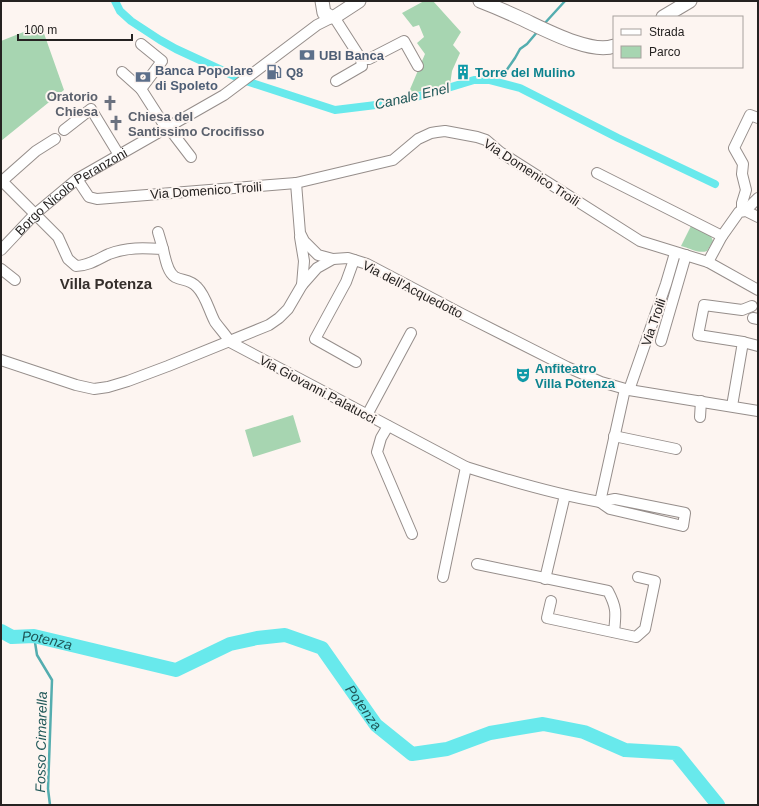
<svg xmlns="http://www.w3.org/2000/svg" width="759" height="806" viewBox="0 0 759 806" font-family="Arial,sans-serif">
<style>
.green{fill:#a7d5b1}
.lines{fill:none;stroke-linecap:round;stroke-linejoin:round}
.stream{stroke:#54adaf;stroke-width:2.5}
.canal{stroke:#68e9ec;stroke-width:8}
.river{stroke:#68e9ec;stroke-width:14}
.minor-casing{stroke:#968e8b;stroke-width:12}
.major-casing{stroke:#968e8b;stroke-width:15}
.minor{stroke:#fff;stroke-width:10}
.major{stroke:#fff;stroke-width:13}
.labels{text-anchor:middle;stroke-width:4;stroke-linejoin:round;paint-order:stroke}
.service-label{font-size:13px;font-weight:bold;fill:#4e5e75;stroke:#fdf5f1;text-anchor:start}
.culture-label{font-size:13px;font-weight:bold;fill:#0d838f;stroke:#fdf5f1;text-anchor:start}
.worship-label{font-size:13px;font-weight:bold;fill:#5b616d;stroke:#fdf5f1;text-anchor:end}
.street-label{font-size:13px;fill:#252221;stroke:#fdf5f1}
.water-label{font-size:14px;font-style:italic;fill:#1f5758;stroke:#fdf5f1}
.quarter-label{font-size:15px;font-weight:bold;fill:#352f2c;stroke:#fdf5f1}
</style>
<rect width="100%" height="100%" fill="#fdf5f1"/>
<path class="green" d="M424 1H433L461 32 453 45 460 53 452 71 450 85 408 94 425 54 417 43 424 37 419 25 413 27 402 13Z
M41 25 64 90 1 141V41Z
M691 226 711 236 713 241 707 251C699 254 689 248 681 246Z
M293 415 301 442 253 457 245 430Z"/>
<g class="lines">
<path class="stream" d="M544 24 565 1
M479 80 481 76 487 74 496 76 506 71 515 58 520 49 527 44 538 31
M34 636 37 655 52 680 48 789 50 805"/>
<path class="canal" d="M115 1 120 11 131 21 160 40 176 49 243 80 335 110 384 104 428 94 474 80H489L520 88 618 138 715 184"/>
<path class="river" id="s1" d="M1 631 12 637 34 636 176 670 230 644 257 638 285 635 322 648 376 725 412 754 447 749 490 733 543 724 584 732 625 750 676 753 718 805"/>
<g class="minor-casing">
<g id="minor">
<path d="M334 17 361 59H369L404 41 418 66"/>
<path d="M141 44 162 61 141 89 166 128"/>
<path d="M122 72 141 89"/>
<path d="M336 81 362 66 361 59"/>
<path d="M168 127 191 157"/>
<path d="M64 130 91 109 119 155"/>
<path d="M597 173 722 236"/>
<path d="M77 179 89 197 97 199 296 183 393 160 418 139 431 133 437 132 445 131 477 137 486 140 500 152 640 241 708 262 758 290"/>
<path d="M2 181 58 237 68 259 76 266C88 266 98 259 109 254 127 247 144 248 163 249 165 257 167 272 175 277 183 281 190 279 197 287 206 296 209 311 215 322 220 329 226 335 230 342L466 467C510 481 554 494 600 502L625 389"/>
<path d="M1 182 36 151 55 139"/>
<path d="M296 183 300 233 304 241 318 255 333 259"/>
<path d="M742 211V203L746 190 742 174 743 164 734 148 750 115 758 118"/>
<path d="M746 211 749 207 758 198"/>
<path d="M158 232 163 249"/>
<path d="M300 237 304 261 302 285"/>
<path id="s2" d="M1 250 35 214 77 179 224 95 317 25 333 17"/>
<path d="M354 260 346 282 315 339 356 362"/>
<path d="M708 262 722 236 739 212 746 211 758 217"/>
<path d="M1 269 15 280"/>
<path d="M753 318 758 319"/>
<path d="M661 341 686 255"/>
<path d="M743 342 758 346"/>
<path d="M1 360 76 385 94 389 108 387 128 381 168 366 269 325 279 318 288 309 302 285 317 268 333 259 348 258 367 264 462 314 567 367 601 382 629 390 758 411"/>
<path d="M629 390 666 284 675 253"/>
<path d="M732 406 743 342 698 335 704 305 742 310 752 306"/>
<path d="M367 415 411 333"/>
<path d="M700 417 701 401"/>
<path d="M388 426 381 438 377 452 412 534"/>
<path d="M614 436 676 449"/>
<path d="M615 499 685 513 683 526 610 509 600 502Z"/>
<path d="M477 564 608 591C617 608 616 613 614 632"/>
<path d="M443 577 466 467"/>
<path d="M545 579 565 495"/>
<path d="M551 601 547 618 636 637 645 629 655 581 638 577"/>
</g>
</g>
<g class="major-casing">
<path id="major" d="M322 1 324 13 331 17 336 16 359 1
M480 1C493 6 507 12 520 18 542 28 591 55 614 46
M663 17 690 1"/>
</g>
<use href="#minor" class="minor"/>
<use href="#major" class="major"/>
</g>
<defs>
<g id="bank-bare" transform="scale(1.2)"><path d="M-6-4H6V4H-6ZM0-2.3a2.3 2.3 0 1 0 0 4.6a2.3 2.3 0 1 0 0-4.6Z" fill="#5c6f8a" stroke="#fdf5f1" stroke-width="2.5" paint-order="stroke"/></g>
<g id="fuel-bare" transform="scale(1.2)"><path d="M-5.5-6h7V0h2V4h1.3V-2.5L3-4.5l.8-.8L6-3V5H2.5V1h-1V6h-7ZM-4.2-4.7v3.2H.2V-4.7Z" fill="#5c6f8a" stroke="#fdf5f1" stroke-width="2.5" paint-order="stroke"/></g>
<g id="building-bare" transform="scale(1.2)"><path d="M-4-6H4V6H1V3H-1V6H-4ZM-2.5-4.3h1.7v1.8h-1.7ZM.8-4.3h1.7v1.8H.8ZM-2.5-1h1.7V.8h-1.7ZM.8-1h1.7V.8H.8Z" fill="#0f9aa8" stroke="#fdf5f1" stroke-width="2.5" paint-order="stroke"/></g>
<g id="church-bare" transform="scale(1.2)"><path d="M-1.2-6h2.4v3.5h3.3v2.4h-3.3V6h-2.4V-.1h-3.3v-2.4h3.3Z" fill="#6b7280" stroke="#fdf5f1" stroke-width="2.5" paint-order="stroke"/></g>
<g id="theatre-bare" transform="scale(1.2)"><path d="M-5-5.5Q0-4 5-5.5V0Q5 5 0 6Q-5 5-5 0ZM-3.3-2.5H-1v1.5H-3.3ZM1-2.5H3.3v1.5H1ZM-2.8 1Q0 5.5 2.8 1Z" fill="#0f9aa8" stroke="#fdf5f1" stroke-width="2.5" paint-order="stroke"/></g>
</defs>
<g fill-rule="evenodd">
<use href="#bank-bare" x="307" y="55"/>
<use href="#fuel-bare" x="274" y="72"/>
<use href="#building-bare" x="463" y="72"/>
<use href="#bank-bare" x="143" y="77"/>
<use href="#church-bare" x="110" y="103"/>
<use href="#church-bare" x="116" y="123"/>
<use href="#theatre-bare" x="523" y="375"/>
</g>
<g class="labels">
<g class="service-label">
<text x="319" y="60">UBI Banca</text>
<text x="155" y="75">Banca Popolare<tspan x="155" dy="15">di Spoleto</tspan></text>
<text x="286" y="77">Q8</text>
</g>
<g class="culture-label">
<text x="475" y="77">Torre del Mulino</text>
<text x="535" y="373">Anfiteatro<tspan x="535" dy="15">Villa Potenza</tspan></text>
</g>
<g class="worship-label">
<text x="98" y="101">Oratorio<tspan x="98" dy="15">Chiesa</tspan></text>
<text x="128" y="121" text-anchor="start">Chiesa del<tspan x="128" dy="15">Santissimo Crocifisso</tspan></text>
</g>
<g class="street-label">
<text transform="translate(532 172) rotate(33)" y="5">Via Domenico Troili</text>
<text transform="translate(206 190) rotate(-4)" y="5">Via Domenico Troili</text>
<text dy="5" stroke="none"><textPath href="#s2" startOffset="92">Borgo Nicolò Peranzoni</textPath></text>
<text transform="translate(413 289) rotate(27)" y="5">Via dell'Acquedotto</text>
<text transform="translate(653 322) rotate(-71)" y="5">Via Troili</text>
<text transform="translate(318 389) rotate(28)" y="5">Via Giovanni Palatucci</text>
</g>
<g class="water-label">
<text transform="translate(412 96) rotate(-13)" y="5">Canale Enel</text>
<text dy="5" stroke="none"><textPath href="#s1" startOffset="48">Potenza</textPath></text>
<text dy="5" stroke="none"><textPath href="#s1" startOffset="408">Potenza</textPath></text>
<text transform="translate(41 742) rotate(-89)" y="5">Fosso Cimarella</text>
</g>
<g class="quarter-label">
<text x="106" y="289">Villa Potenza</text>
</g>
</g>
<rect width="759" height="806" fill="none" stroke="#252221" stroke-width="4"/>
<rect x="613" y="16" width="130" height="52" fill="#fdf5f1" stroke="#a7a19e"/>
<rect x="621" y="29" width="20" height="6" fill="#ffffff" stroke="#a7a19e"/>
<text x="649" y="36" font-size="12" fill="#252221">Strada</text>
<rect x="621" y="46" width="20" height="12" fill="#a7d5b1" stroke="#a7a19e"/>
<text x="649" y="56" font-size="12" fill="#252221">Parco</text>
<path d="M18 34v6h114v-6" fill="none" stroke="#252221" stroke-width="2"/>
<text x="24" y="34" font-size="12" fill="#252221" stroke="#fdf5f1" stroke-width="3" paint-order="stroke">100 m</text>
</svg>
